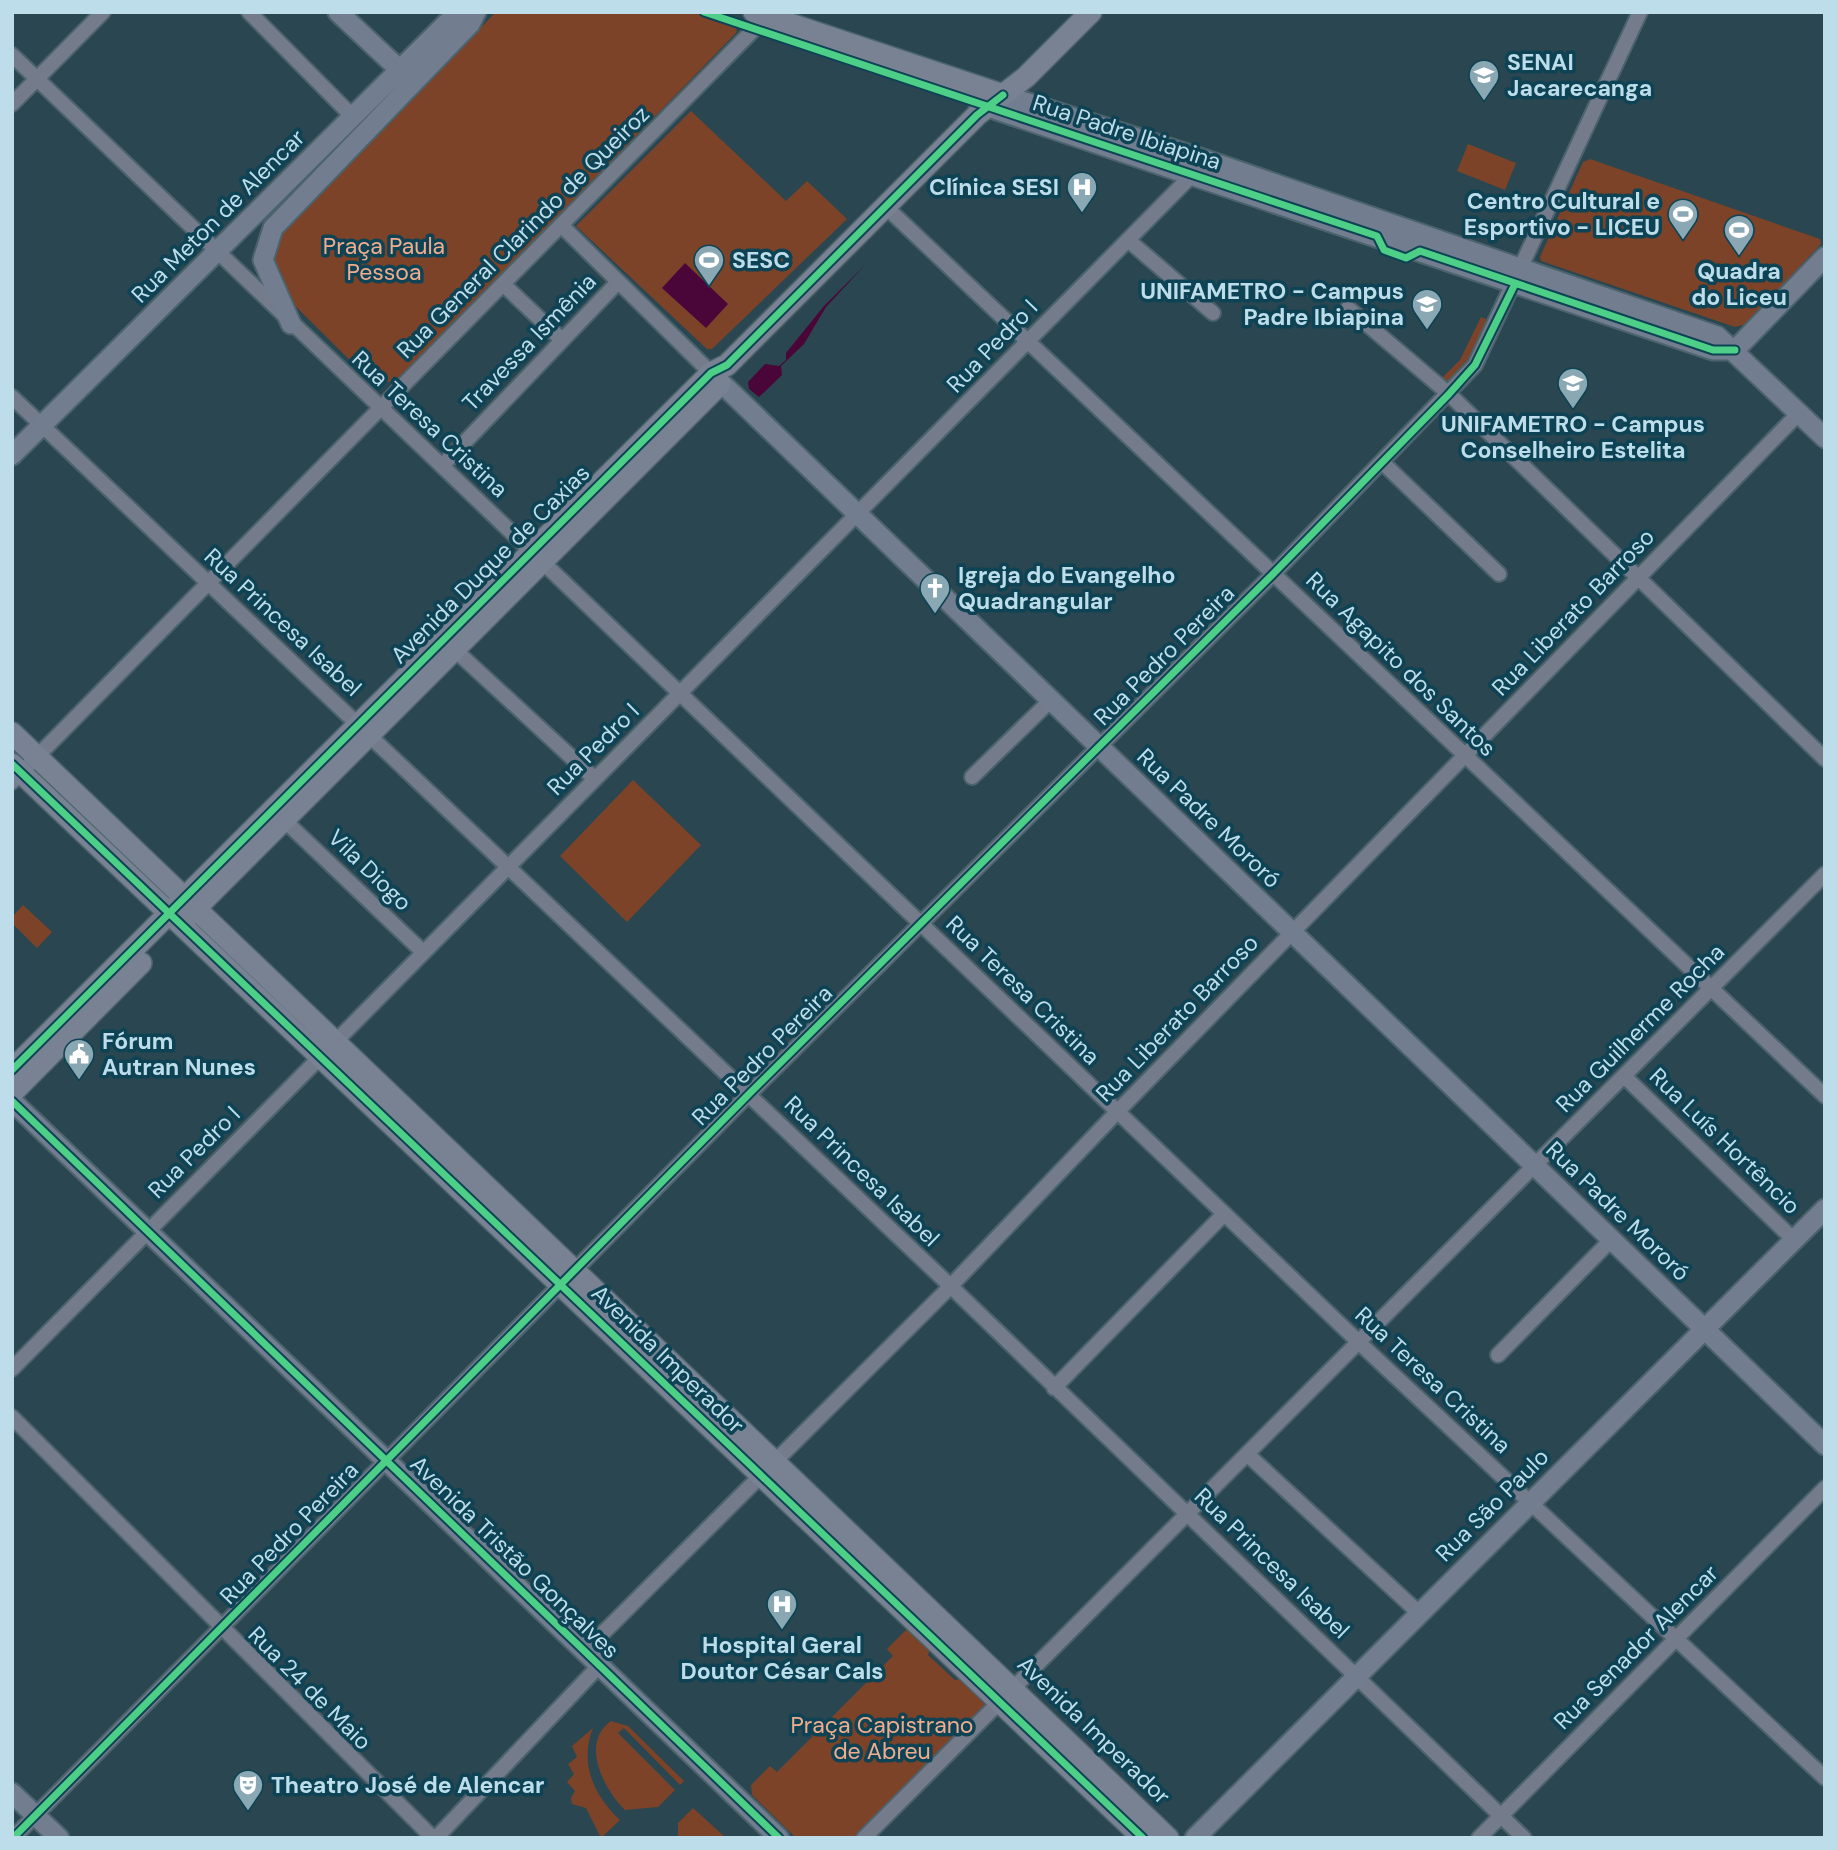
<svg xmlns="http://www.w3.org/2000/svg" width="1837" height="1850" viewBox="0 0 1837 1850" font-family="'DM Sans',sans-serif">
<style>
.green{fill:#7c4328}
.water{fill:#4a0638}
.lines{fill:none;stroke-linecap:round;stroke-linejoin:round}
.street-casing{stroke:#4b636c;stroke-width:18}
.secondary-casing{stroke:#4b636c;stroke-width:23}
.primary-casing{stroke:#4b636c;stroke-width:24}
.street{stroke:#747c8c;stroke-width:14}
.secondary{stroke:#727d90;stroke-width:19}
.primary{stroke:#788293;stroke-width:21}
.cycleway-casing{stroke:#0d4354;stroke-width:11}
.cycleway{stroke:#4dcf88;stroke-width:7}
.labels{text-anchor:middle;stroke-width:7;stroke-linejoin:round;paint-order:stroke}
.poi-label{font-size:23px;font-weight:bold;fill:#bdddea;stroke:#0d4354;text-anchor:start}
.street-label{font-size:23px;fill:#bdddea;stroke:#0d4354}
.park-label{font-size:23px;fill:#f1ac8e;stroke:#0d4354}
</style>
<rect width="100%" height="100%" fill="#2a4650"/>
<path class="green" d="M496 12H697L735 25 737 32 403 376 392 382 371 381 279 290 274 284 271 242Z
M691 111 786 201 807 181 847 219 712 349H707L576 226Z
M1468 144 1516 163 1505 190 1457 171Z
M1590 159 1820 239 1821 244 1746 324 1735 327 1541 261 1540 257 1583 162Z
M1481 317 1488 320 1469 358 1443 386 1439 381 1460 360Z
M633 780 701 845 627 922 560 856Z
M23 905 52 932 37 948 12 923V917Z
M908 1628 931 1645 928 1655 955 1680 965 1678 986 1703 985 1708 856 1838H796L752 1795 751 1785 770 1766 777 1772 893 1656 887 1649Z
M611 1721 628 1726 684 1781 680 1785 624 1728 618 1733 675 1790 658 1807 625 1810C605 1791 579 1743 611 1721Z
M593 1728C579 1763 594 1796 620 1820L601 1838 586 1808 572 1804 571 1798 575 1791 567 1782 574 1774 568 1764 577 1757 572 1746Z
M693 1808 726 1838H678V1823Z"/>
<path class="water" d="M685 263 728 304 706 328 662 288Z
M865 265 826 307 804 344 781 366 782 375 759 397 749 389 748 382 765 364 779 366 786 360V353L824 306Z"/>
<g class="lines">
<g class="street-casing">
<path id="street" d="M249 12 353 117
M12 55 1368 1351 1825 1778
M12 104 103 12
M886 207 1825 1096
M561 225 711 373
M1128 240 1213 313
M503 284 562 340
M1348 308 1449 394 1825 759
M12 397 941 1277 1524 1838
M1382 462 1499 574
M443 465 618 282
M455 650 595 779
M972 777 1051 700
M12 782 770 13
M284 820 423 952
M1624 1076 1793 1239
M1498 1355 1611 1240
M12 1369 1197 170
M1054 1388 1224 1214
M12 1417 433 1838
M1247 1454 1419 1613
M585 1651 944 1293 1117 1112 1799 413
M13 1838 749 1094 1274 573 1475 365 1640 12
M436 1838 600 1665
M864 1838 1825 874
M1479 1838 1825 1488"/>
</g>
<g class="secondary-casing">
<path id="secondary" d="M338 12 400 70
M1003 95 1206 160 1717 336 1825 438
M979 104 1713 350H1735
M291 324 263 260 273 228 470 24 476 12
M1735 350 1825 257
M711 373 1825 1445
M12 455 458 12
M12 1101 779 1838
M12 1793 59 1838
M1195 1838 1825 1209"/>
</g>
<g class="primary-casing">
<path id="primary" d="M754 12 1003 95
M12 733 1168 1838
M12 764 1143 1838
M186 918 720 384
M12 1070 711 373 727 365 977 115 1026 77 1091 12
M12 1093 141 963"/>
</g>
<use href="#street" class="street"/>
<use href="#secondary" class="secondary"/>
<use href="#primary" class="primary"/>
<g class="cycleway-casing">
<path id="cycleway" d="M704 12 1377 236 1384 250 1406 258 1420 251 1713 350H1735
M12 764 1143 1838
M12 1070 711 373 727 365 977 115 1003 95
M12 1101 779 1838
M13 1838 749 1094 1274 573 1449 394 1475 365 1515 284"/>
</g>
<use href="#cycleway" class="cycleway"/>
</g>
<defs>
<g id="university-pin" transform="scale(1.575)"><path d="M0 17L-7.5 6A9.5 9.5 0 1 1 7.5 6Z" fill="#8aa8b4" stroke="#0d4354"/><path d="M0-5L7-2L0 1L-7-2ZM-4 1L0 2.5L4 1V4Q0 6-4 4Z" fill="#fff"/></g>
<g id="hospital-pin" transform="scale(1.575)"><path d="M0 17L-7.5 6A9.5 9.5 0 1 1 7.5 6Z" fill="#8aa8b4" stroke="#0d4354"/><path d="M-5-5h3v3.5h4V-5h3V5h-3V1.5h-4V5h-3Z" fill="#fff"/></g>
<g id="stadium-pin" transform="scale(1.575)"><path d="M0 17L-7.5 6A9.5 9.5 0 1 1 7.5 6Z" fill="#8aa8b4" stroke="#0d4354"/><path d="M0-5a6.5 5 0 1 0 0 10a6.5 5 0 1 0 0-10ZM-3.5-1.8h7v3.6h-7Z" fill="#fff"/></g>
<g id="church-pin" transform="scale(1.575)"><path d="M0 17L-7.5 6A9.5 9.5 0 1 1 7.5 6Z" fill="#8aa8b4" stroke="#0d4354"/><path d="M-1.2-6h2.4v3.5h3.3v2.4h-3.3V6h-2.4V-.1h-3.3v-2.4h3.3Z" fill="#fff"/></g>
<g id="civic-pin" transform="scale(1.575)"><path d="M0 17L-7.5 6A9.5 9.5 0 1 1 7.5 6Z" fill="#8aa8b4" stroke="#0d4354"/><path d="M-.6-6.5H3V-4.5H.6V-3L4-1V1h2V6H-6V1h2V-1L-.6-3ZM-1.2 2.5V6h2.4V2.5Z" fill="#fff"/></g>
<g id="theatre-pin" transform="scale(1.575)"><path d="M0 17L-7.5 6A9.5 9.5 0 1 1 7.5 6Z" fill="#8aa8b4" stroke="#0d4354"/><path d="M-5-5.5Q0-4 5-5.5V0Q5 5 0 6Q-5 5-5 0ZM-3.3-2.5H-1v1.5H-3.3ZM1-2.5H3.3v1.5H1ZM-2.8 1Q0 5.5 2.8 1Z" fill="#fff"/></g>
</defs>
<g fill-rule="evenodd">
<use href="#university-pin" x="1484" y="75"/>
<use href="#hospital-pin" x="1082" y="187"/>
<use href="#stadium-pin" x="1683" y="214"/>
<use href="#stadium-pin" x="1739" y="230"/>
<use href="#stadium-pin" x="709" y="260"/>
<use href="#university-pin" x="1427" y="304"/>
<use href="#university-pin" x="1573" y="383"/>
<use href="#church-pin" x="935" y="588"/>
<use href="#civic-pin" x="79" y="1054"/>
<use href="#hospital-pin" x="782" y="1604"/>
<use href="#theatre-pin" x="248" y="1785"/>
</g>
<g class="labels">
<g class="poi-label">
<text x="1507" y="70">SENAI<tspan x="1507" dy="26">Jacarecanga</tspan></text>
<text x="1059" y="195" text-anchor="end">Clínica SESI</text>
<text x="1660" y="209" text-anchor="end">Centro Cultural e<tspan x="1660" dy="26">Esportivo - LICEU</tspan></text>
<text x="732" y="268">SESC</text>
<text x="1739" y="279" text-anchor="middle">Quadra<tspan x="1739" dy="26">do Liceu</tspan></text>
<text x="1404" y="299" text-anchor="end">UNIFAMETRO - Campus<tspan x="1404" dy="26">Padre Ibiapina</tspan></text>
<text x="1573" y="432" text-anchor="middle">UNIFAMETRO - Campus<tspan x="1573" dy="26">Conselheiro Estelita</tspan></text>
<text x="958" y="583">Igreja do Evangelho<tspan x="958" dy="26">Quadrangular</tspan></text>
<text x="102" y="1049">Fórum<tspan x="102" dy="26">Autran Nunes</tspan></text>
<text x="782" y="1653" text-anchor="middle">Hospital Geral<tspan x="782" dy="26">Doutor César Cals</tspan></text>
<text x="271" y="1793">Theatro José de Alencar</text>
</g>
<g class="street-label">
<text transform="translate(1127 132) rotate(18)" y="8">Rua Padre Ibiapina</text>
<text transform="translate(218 216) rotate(-45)" y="8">Rua Meton de Alencar</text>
<text transform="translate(523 232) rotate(-45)" y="8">Rua General Clarindo de Queiroz</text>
<text transform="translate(529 342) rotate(-46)" y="8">Travessa Ismênia</text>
<text transform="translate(992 346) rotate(-46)" y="8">Rua Pedro I</text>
<text transform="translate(430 424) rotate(43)" y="8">Rua Teresa Cristina</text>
<text transform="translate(490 564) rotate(-45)" y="8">Avenida Duque de Caxias</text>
<text transform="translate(1573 612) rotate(-46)" y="8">Rua Liberato Barroso</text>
<text transform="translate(283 622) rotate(43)" y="8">Rua Princesa Isabel</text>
<text transform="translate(1164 655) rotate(-45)" y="8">Rua Pedro Pereira</text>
<text transform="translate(1401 664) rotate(44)" y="8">Rua Agapito dos Santos</text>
<text transform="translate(593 749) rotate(-45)" y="8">Rua Pedro I</text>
<text transform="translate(1209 818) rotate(44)" y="8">Rua Padre Mororó</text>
<text transform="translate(370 870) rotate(44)" y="8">Vila Diogo</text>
<text transform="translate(1023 990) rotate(44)" y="8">Rua Teresa Cristina</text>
<text transform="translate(1177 1018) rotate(-46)" y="8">Rua Liberato Barroso</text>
<text transform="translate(1640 1028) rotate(-45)" y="8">Rua Guilherme Rocha</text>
<text transform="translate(762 1055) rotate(-45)" y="8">Rua Pedro Pereira</text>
<text transform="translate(1725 1141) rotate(44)" y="8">Rua Luís Hortêncio</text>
<text transform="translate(194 1152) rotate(-45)" y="8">Rua Pedro I</text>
<text transform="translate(862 1171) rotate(44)" y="8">Rua Princesa Isabel</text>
<text transform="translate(1618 1211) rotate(44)" y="8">Rua Padre Mororó</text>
<text transform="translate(668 1359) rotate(44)" y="8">Avenida Imperador</text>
<text transform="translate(1433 1380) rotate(43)" y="8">Rua Teresa Cristina</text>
<text transform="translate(1492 1505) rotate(-45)" y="8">Rua São Paulo</text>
<text transform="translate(289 1533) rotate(-46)" y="8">Rua Pedro Pereira</text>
<text transform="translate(515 1557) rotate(44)" y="8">Avenida Tristão Gonçalves</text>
<text transform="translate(1272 1563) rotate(44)" y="8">Rua Princesa Isabel</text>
<text transform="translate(1636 1647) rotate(-45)" y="8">Rua Senador Alencar</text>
<text transform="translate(310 1688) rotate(45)" y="8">Rua 24 de Maio</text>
<text transform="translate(1094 1730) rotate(44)" y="8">Avenida Imperador</text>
</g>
<g class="park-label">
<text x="384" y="254">Praça Paula<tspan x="384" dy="26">Pessoa</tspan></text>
<text x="882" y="1733">Praça Capistrano<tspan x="882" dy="26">de Abreu</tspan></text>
</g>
</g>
<rect width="1837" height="1850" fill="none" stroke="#bdddea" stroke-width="28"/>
</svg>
